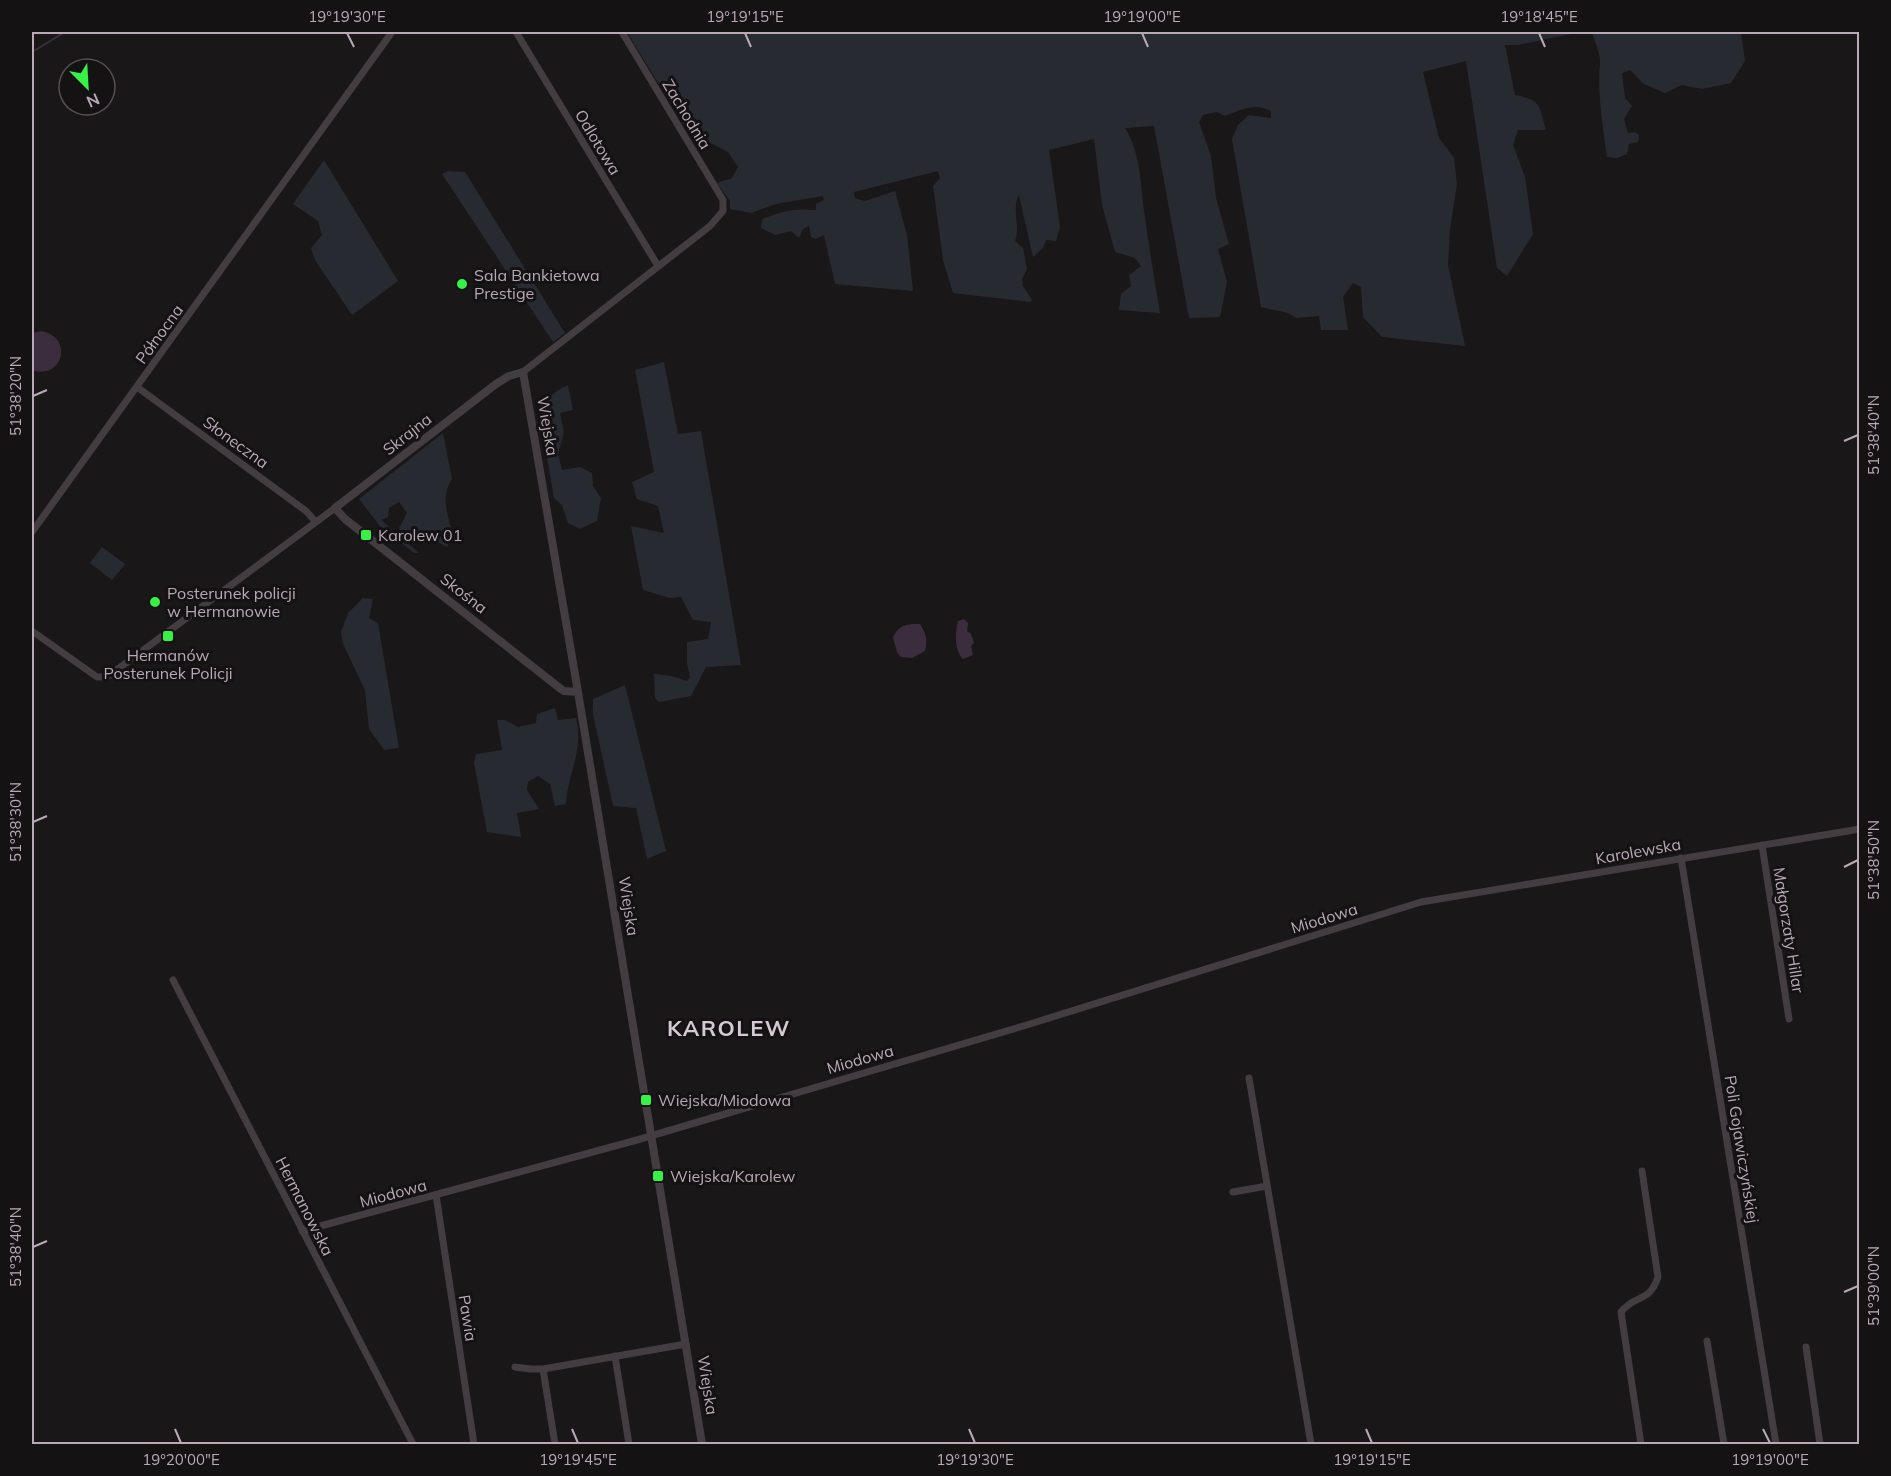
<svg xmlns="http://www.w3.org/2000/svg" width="1891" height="1476" viewBox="0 0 1891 1476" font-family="Mulish,sans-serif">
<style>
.green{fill:#272b31}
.water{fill:#3b2d3d}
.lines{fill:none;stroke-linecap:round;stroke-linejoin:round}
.stream{stroke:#3b2d3d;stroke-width:2}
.minor{stroke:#433d41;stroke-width:7}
.tertiary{stroke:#433d41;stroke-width:8}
.ticks{fill:none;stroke:#b9a9b7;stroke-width:2}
.poi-dot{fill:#36f247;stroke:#141213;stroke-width:2}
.labels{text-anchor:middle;stroke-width:6;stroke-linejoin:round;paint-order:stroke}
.street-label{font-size:16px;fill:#b9a9b7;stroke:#141213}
.poi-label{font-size:16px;fill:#b9a9b7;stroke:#141213;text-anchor:start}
.district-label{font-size:22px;font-weight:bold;letter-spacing:1.5px;fill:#d5cad3;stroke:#141213}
.neatline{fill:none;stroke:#b9a9b7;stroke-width:2}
.ticks-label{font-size:15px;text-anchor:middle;fill:#b9a9b7}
</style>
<rect width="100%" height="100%" fill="#191718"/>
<path class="green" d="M627 32H1581L1518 45H1505L1515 95C1542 100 1539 106 1546 130H1518L1513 145 1525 177 1533 234 1507 276 1497 268 1466 61 1423 72 1439 138 1454 158 1457 184 1450 229 1448 265 1465 346 1382 337 1363 317 1361 287 1353 283 1343 297 1348 330H1321L1319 316 1297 318 1288 313 1261 307 1232 139 1238 125 1249 115 1271 118V111C1256 102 1240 110 1225 116L1217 112 1203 115 1199 122 1211 156 1216 198 1229 244 1218 249 1227 282 1220 317 1189 318 1154 126 1125 128C1142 155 1140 187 1145 217 1149 249 1155 281 1160 313L1119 310 1121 294 1131 286 1129 275 1141 266 1135 258 1115 252 1102 205 1094 139 1049 150 1060 227 1056 241 1046 240 1043 248 1033 257 1019 195C1011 210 1021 225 1015 241L1023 248 1027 269 1022 279 1023 286 1032 300 1030 302 953 293 943 260 933 186 940 178 938 171 854 192 855 198 865 201 895 191 907 235 913 291 835 284 824 235 816 239 811 237 809 226 803 229 799 238 791 231 775 235 761 228 762 219C783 211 793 208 816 210V204L824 200 823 196 776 204 751 213 730 209V201L717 183 732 178 738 167 728 152 711 143 702 149 696 141 693 140Z
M1592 32H1741L1745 61 1731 83 1702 89 1682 85 1665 93 1644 84 1630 70 1622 73 1625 98 1632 106 1624 119 1628 133 1635 132 1639 135 1638 142 1629 144 1627 154 1617 158 1607 157C1603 126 1597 94 1600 63 1601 54 1594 41 1592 32Z
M324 160 398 281 352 315 315 260 311 248 322 235 318 221 293 204Z
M448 171 465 172 565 333 553 342 442 174Z
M664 362 678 434 701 431 741 665 706 667 691 696 659 702 655 698 654 674 672 676 687 681 690 677 687 663V642L708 639 711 622 693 620 681 597 670 598 643 590 631 526 664 533 658 506 637 499 632 482 654 472 635 370Z
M568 385 573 410 560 413 564 432 558 454 562 470 580 467 592 473 593 486 601 498 597 521 580 529 568 523 562 505 554 498 540 417C544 401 552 392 568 385Z
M443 433 452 479C440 497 448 516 453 535L447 547 423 534 409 540 399 528 407 513 399 502 389 508 388 517 381 520 419 553H414L389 533 386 534 359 499Z
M102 547 125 564 112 580 90 563Z
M363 598 373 599 369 618 378 623 399 748 384 750 369 729 365 690 343 644 341 632 348 613Z
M625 685 666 851 647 859 636 808 613 806 593 714V699Z
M555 708 558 720 576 718C584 751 568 772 566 804L555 806 550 784 538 776 528 782 527 790 539 809 517 813 521 837 487 832 474 763 476 754 502 750 497 720H505L518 727 536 723 537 714Z"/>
<path class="water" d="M41 331C75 337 62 381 32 370V333Z
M964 619 968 623 967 631 971 634 974 643 971 646 973 655 963 659C954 650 955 633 958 621Z
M920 624C926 634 928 640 925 651L912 658 901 657 897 652 893 637C900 624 907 624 920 624Z"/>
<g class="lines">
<path class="stream" d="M32 52 65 32"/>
<path class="minor" d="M516 32 658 266
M523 372 710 226 723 211V200L622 32
M137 387 306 511 316 522
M32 532 392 32
M32 631 97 677H107L335 508
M1762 845 1789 1019
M1681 858 1776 1444
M173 980 413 1444
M1249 1078 1311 1444
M1233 1192 1267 1186
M436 1195 474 1444
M302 1231 637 1140 1030 1024 1421 902 1860 829
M1707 1341 1724 1444
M1806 1347 1820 1444
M615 1356 629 1444
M515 1367 530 1369H543L686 1344
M543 1369 555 1444
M1641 1444 1621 1312C1636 1293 1649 1304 1658 1277L1642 1171"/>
<path class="tertiary" d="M578 692 564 691 561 689 345 519 335 508 496 384 509 376 523 372 578 692 702 1444"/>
</g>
<path class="ticks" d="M347 33 354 47M745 33 751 47M1142 33 1148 47M1539 33 1545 47M33 396 47 390M1844 441 1858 435M33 822 47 816M1844 867 1858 860M33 1247 47 1241M1844 1292 1858 1286M175 1429 181 1443M572 1429 578 1443M969 1429 975 1443M1366 1429 1372 1443M1763 1429 1770 1443"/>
<g class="poi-dot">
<circle cx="462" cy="284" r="6"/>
<rect x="360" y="529" width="12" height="12" rx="3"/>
<circle cx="155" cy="602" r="6"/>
<rect x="162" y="630" width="12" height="12" rx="3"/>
<rect x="640" y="1094" width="12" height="12" rx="3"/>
<rect x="652" y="1170" width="12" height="12" rx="3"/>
</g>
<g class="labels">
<g class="street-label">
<text transform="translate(687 114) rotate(59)" y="6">Zachodnia</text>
<text transform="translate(598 142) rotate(59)" y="6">Odlotowa</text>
<text transform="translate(159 334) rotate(-54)" y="6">Północna</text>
<text transform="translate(548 426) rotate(80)" y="6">Wiejska</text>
<text transform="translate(407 434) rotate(-38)" y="6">Skrajna</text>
<text transform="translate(236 442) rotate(36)" y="6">Słoneczna</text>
<text transform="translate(464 593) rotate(38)" y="6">Skośna</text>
<text transform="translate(1638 851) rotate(-10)" y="6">Karolewska</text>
<text transform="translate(629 906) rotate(81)" y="6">Wiejska</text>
<text transform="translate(1324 918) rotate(-17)" y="6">Miodowa</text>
<text transform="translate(1789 930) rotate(81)" y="6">Małgorzaty Hillar</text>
<text transform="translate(860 1059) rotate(-16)" y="6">Miodowa</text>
<text transform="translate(1742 1149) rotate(81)" y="6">Poli Gojawiczyńskiej</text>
<text transform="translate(393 1193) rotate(-15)" y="6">Miodowa</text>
<text transform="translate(305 1206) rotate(63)" y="6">Hermanowska</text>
<text transform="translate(468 1318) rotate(81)" y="6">Pawia</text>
<text transform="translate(708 1385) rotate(81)" y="6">Wiejska</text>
</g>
<g class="poi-label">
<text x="474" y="281">Sala Bankietowa<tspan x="474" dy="18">Prestige</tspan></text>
<text x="378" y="541">Karolew 01</text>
<text x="167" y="599">Posterunek policji<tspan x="167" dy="18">w Hermanowie</tspan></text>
<text x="168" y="661" text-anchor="middle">Hermanów<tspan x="168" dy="18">Posterunek Policji</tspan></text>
<text x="658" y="1106">Wiejska/Miodowa</text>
<text x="670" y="1182">Wiejska/Karolew</text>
</g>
<g class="district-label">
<text x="729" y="1036">KAROLEW</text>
</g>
</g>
<rect width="1891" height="1476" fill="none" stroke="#141213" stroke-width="66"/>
<g transform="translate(87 87) rotate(156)"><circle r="28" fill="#141213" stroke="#564e55" stroke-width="1.5"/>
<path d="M0-4.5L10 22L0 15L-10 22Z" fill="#36f247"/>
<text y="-9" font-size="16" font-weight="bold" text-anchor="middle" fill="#b9a9b7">N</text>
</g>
<rect x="33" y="33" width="1825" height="1410" class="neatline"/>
<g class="ticks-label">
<text x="347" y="22">19°19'30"E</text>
<text x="745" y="22">19°19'15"E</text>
<text x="1142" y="22">19°19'00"E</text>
<text x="1539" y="22">19°18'45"E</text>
<text transform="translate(16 396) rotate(-90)" y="5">51°38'20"N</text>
<text transform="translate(1874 435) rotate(-90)" y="5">51°38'40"N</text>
<text transform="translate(16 822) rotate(-90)" y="5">51°38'30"N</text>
<text transform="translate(1874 860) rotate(-90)" y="5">51°38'50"N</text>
<text transform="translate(16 1247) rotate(-90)" y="5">51°38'40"N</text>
<text transform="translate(1874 1286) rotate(-90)" y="5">51°39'00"N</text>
<text x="181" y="1465">19°20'00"E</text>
<text x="578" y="1465">19°19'45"E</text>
<text x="975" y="1465">19°19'30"E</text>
<text x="1372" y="1465">19°19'15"E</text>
<text x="1770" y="1465">19°19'00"E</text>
</g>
</svg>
